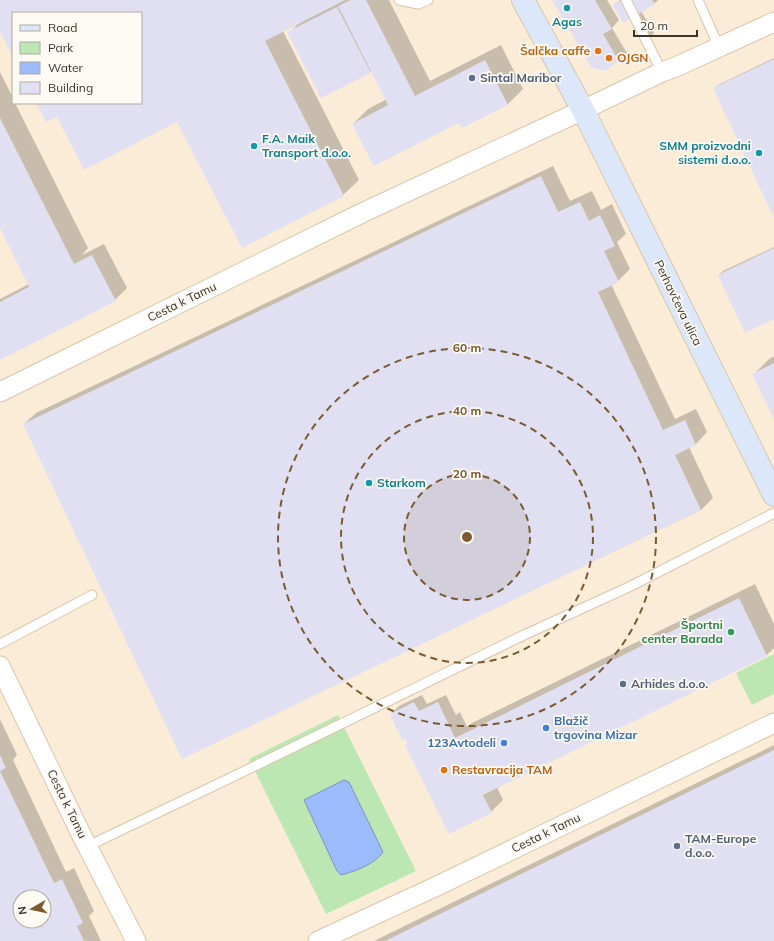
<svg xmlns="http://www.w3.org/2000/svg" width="774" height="941" viewBox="0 0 774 941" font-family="Mulish,sans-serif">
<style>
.built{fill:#fbecd8;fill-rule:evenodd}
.green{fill:#bde7b2}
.water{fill:#9bbbfb;stroke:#7e92bc}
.shadow{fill:#0003;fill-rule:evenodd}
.building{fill:#e0e0f2;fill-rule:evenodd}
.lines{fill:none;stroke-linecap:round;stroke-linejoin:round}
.lane-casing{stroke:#d9c5aa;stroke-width:11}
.street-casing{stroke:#d9c5aa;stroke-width:21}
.secondary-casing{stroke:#d9c5aa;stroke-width:24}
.lane{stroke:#fff;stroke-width:9}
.street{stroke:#fff;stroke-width:19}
.secondary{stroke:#dce8f9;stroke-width:22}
.ring{fill:none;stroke:#7a5a30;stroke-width:2;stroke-dasharray:7 5}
.culture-dot{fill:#0f9aa8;stroke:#fdf9f3;stroke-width:1.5}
.food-dot{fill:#e8710a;stroke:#fdf9f3;stroke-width:1.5}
.service-dot{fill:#5c6f8a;stroke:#fdf9f3;stroke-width:1.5}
.leisure-dot{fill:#2e9e5b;stroke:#fdf9f3;stroke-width:1.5}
.shop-dot{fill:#3f7fe0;stroke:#fdf9f3;stroke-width:1.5}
.labels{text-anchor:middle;stroke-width:3.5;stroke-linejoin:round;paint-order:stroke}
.culture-label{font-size:12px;font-weight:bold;fill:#0d838f;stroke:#fdf9f3;text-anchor:start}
.food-label{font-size:12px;font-weight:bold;fill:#c56008;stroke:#fdf9f3;text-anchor:start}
.service-label{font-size:12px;font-weight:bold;fill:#4e5e75;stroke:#fdf9f3;text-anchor:start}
.street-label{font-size:12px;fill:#3c342a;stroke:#fdf9f3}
.leisure-label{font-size:12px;font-weight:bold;fill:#27864d;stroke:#fdf9f3;text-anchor:end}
.shop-label{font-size:12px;font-weight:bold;fill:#366cbe;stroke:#fdf9f3;text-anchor:start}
.centre{fill:#7a5a30;stroke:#fdf9f3;stroke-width:2}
.ring-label{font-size:12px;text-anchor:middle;font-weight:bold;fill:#7a5a30;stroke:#fdf9f3;stroke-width:3.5;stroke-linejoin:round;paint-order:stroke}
</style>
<rect width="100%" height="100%" fill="#fdf9f3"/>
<path class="built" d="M0 0H774V941H0ZM13 13H141V103H13ZM20 897H44V921H20Z"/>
<path class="green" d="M774 654V694L752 705 736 673Z
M338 715 416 871 326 914 249 759Z"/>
<path class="water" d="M344 780 349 782 383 852C375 864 356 871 341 875L337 871 304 800Z"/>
<path class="shadow" d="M0 0H389L430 81 501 45 523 89 508 104 462 127 459 121 353 124 368 109 387 99 372 71 370 72 289 33 298 24 283 31 359 180 343 195 178 121 57 115 37 103H141V13H13V55L0 30Z
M554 0H607L619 20 612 28 627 53 619 61 603 70Z
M620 0H658L654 4 641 11 654 33 650 37 614 5Z
M774 58V216L714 88 718 85Z
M0 72 13 98V103H15L88 248 82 255 104 244 127 288 115 300 0 358V299L29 284 0 226Z
M553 166 570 201 592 191 601 210 612 204 626 234 617 242 630 269 618 281 611 284 675 419 696 409 707 432 696 444 689 447 713 498 701 510 182 757 24 424 36 413Z
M774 247V318L719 275 723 271Z
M774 356V416L754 374 769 359Z
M755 584 774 624V648L767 655 497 787 503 800 491 812 408 743 391 714 399 706 422 695 427 704 446 695 456 715 460 712 467 727 472 723Z
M0 719 17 755 13 760 66 872 74 868 94 911 89 916 101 941H0ZM20 897H44V921H20Z
M774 745V941H374Z"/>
<path class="building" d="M0 0H345L265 41 344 196 242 248 177 122 84 170 57 117 46 122 36 103H141V13H13V57L0 32Z
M351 0H366L415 96 485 60 508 105 462 128 459 123 374 166 352 124 388 105 338 6Z
M552 0H595L612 29 603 34 619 61 604 71 591 67Z
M621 0H652L655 4 637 15 651 38 643 42 629 19 623 23 613 5Z
M337 7 371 73 321 98 287 32Z
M774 59V218L713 88Z
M0 118 74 264 92 255 116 301 0 360V302L29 287 0 228Z
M541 176 558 212 580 202 589 221 600 215 615 246 604 251 619 282 598 292 663 430 685 420 696 445 675 455 701 510 182 759 23 424Z
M774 248V319L745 333 718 275Z
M774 363V419L752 374Z
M739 598 767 656 483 795 492 813 449 834 405 745 407 743 405 739 402 740 390 714 414 702 419 711 438 702 455 738Z
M774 750V941H385Z
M0 755 6 768 0 771 54 883 62 879 83 923 77 926 84 941H0ZM20 897H44V921H20Z"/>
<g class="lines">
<g class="lane-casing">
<path id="lane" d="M399 0 418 4 428 0
M626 0 662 72
M698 0 719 47
M0 644 92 595
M88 846 226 780 524 635 631 586 774 513"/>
</g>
<g class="street-casing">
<path id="street" d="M0 392 364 212 583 110 662 72 678 66 774 22
M0 666 80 832 136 941
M318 941 437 886 774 723"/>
</g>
<g class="secondary-casing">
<path id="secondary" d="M523 0 583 110 774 495"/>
</g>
<use href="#lane" class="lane"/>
<use href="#street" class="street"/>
<use href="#secondary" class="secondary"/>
</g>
<circle cx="467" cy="537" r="63" fill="#7a5a30" fill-opacity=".12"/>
<g class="ring">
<circle cx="467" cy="537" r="63"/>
<circle cx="467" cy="537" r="126"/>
<circle cx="467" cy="537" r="189"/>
</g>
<g class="culture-dot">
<circle cx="567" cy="8" r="4"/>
<circle cx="254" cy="146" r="4"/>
<circle cx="759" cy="153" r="4"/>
<circle cx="369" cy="483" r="4"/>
</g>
<g class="food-dot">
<circle cx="598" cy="51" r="4"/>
<circle cx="609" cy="58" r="4"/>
<circle cx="444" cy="770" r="4"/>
</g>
<g class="service-dot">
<circle cx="472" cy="78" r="4"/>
<circle cx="623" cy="684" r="4"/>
<circle cx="677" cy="846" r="4"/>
</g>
<circle class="leisure-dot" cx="731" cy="632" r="4"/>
<g class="shop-dot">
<circle cx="546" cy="728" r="4"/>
<circle cx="504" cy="743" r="4"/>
</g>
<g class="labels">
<g class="culture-label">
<text x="567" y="26" text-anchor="middle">Agas</text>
<text x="262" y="143">F.A. Maik<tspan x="262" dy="14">Transport d.o.o.</tspan></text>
<text x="751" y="150" text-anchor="end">SMM proizvodni<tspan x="751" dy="14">sistemi d.o.o.</tspan></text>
<text x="377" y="487">Starkom</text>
</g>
<g class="food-label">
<text x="590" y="55" text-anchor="end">Šalčka caffe</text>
<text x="617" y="62">OJGN</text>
<text x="452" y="774">Restavracija TAM</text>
</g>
<g class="service-label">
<text x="480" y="82">Sintal Maribor</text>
<text x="631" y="688">Arhides d.o.o.</text>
<text x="685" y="843">TAM-Europe<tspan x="685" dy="14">d.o.o.</tspan></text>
</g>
<g class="street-label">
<text transform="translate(182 302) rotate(-26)" y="4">Cesta k Tamu</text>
<text transform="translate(678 303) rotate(64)" y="4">Perhavčeva ulica</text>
<text transform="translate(67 804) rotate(64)" y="4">Cesta k Tamu</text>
<text transform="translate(546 833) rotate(-26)" y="4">Cesta k Tamu</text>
</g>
<g class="leisure-label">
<text x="723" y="629">Športni<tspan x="723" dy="14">center Barada</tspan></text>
</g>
<g class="shop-label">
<text x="554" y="725">Blažič<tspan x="554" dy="14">trgovina Mizar</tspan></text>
<text x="496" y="747" text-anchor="end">123Avtodeli</text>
</g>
</g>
<circle cx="467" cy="537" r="6" class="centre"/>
<g class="ring-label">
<text x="467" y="352">60 m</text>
<text x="467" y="415">40 m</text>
<text x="467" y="478">20 m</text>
</g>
<rect x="12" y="12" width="130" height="92" fill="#fdf9f3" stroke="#b0aaa3"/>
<rect x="20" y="25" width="20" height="6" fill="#dce8f9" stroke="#b0aaa3"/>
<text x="48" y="32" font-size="12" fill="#3c342a">Road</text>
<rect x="20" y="42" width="20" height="12" fill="#bde7b2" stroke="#b0aaa3"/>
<text x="48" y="52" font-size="12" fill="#3c342a">Park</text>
<rect x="20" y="62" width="20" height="12" fill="#9bbbfb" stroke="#b0aaa3"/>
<text x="48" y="72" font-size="12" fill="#3c342a">Water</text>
<rect x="20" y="82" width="20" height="12" fill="#e0e0f2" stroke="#b0aaa3"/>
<text x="48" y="92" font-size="12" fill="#3c342a">Building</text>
<g transform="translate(32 909) rotate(261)"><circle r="19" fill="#fdf9f3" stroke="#b0aaa3"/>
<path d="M0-3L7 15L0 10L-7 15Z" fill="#7a5a30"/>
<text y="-6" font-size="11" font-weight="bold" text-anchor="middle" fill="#3c342a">N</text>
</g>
<path d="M634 30v6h63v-6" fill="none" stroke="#3c342a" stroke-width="2"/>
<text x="640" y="30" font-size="12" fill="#3c342a" stroke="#fdf9f3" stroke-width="3" paint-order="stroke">20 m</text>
</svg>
